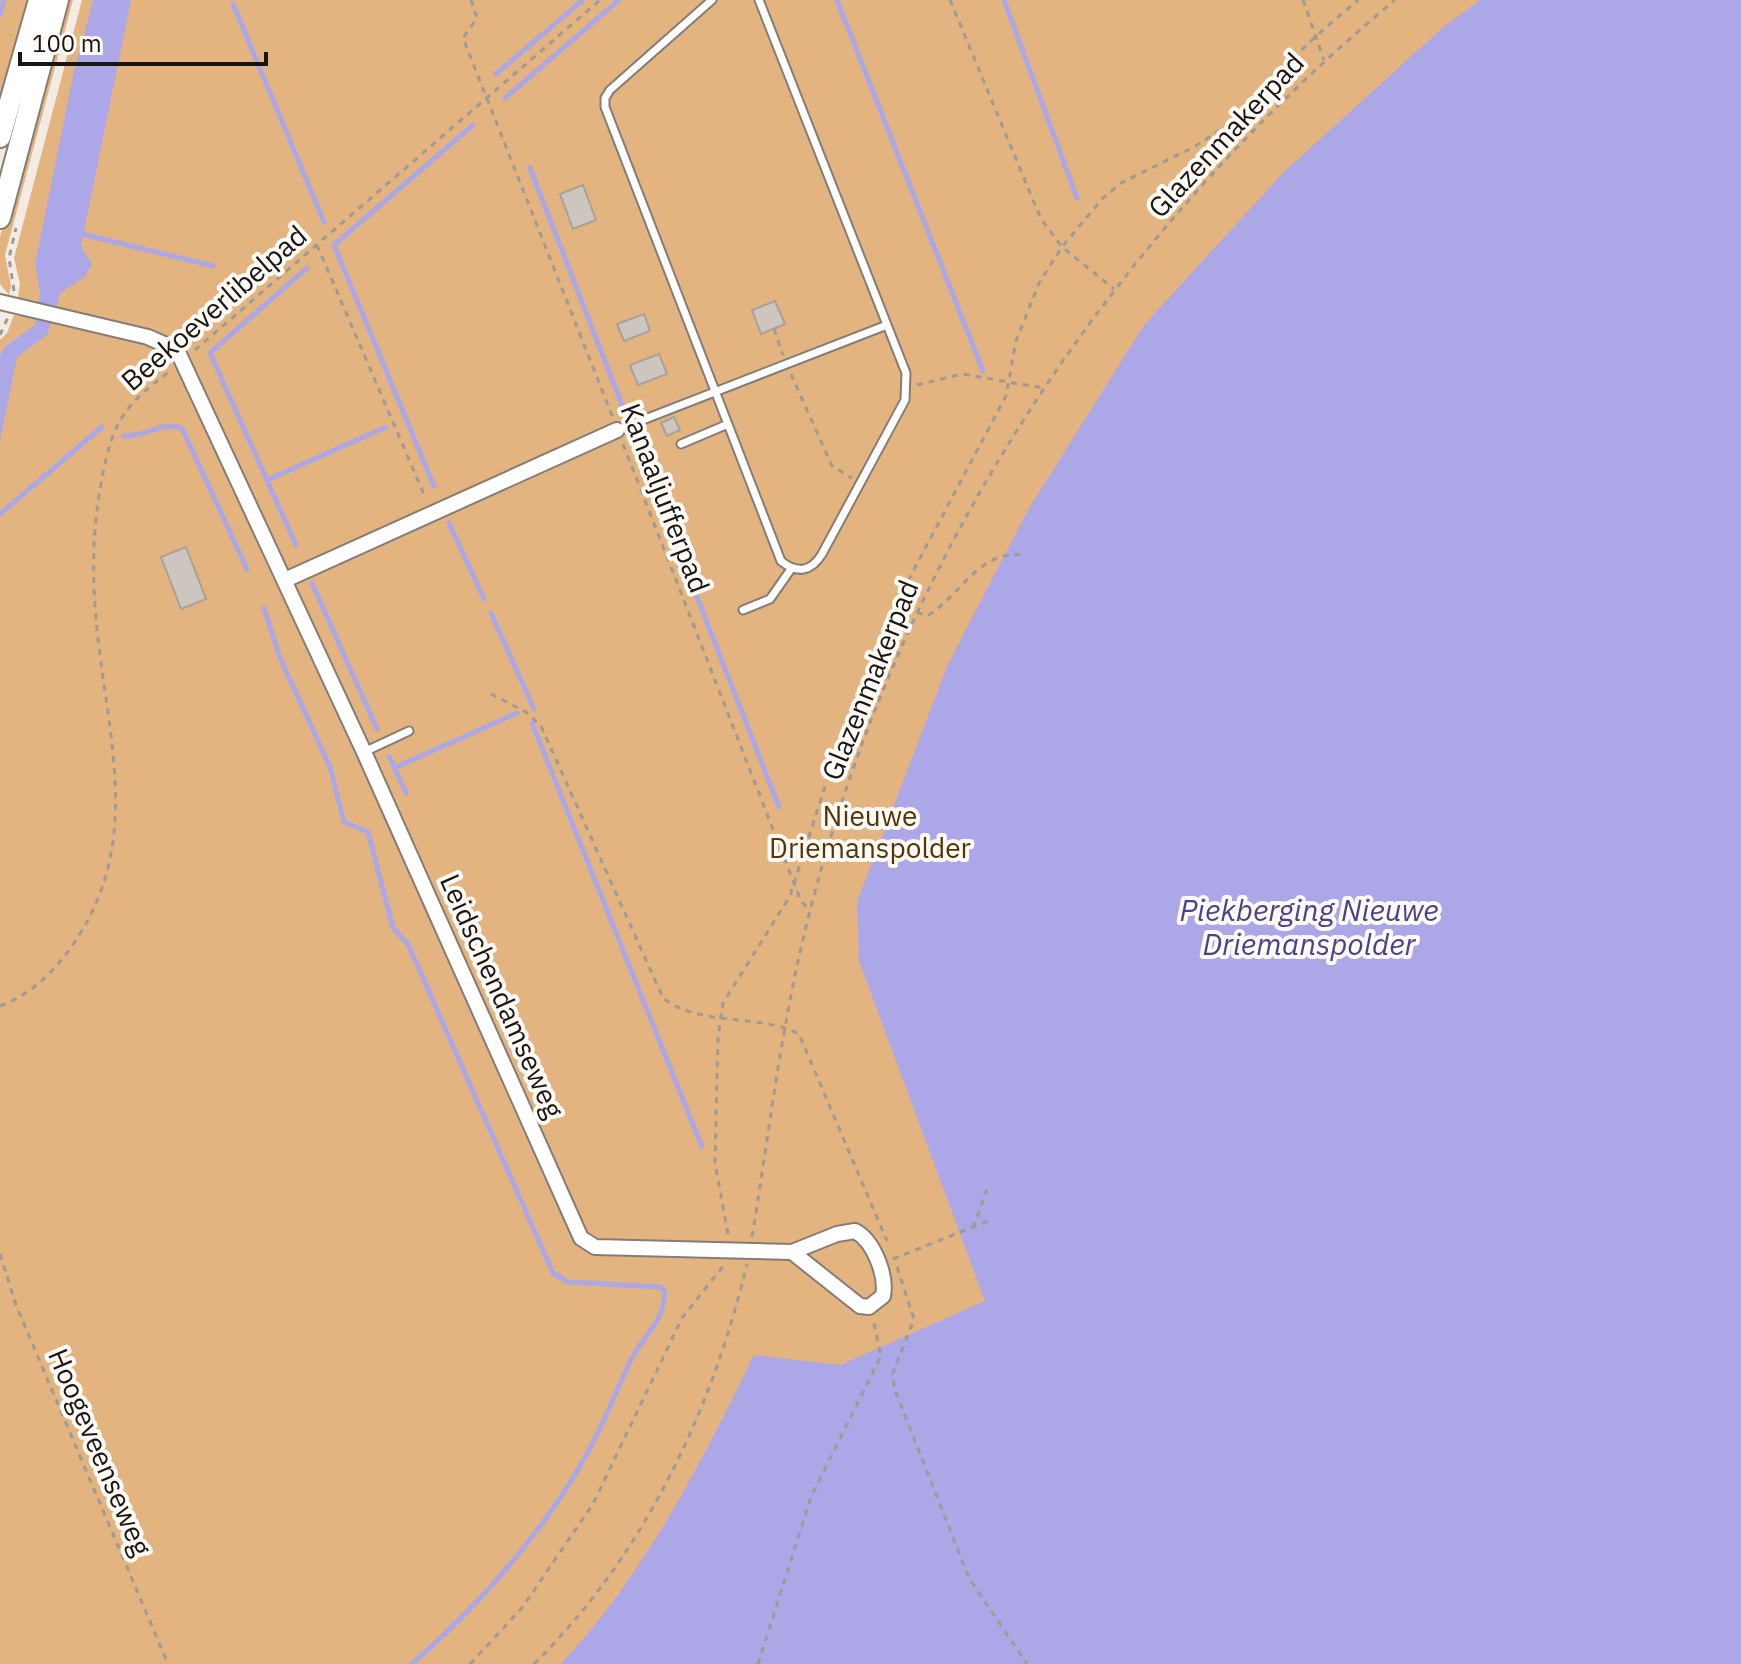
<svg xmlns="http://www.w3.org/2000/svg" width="1741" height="1664" viewBox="0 0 1741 1664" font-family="'IBM Plex Sans',sans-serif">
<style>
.green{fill:#e3b47f}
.water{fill:#aca7e6}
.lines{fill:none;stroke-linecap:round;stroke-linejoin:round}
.stream{stroke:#aca7e6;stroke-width:5}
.building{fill:#cdc6be;stroke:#a8a199;stroke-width:2}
.service-casing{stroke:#837d76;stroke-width:11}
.minor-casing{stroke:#837d76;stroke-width:18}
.secondary-casing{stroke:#837d76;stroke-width:24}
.path{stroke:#a09a94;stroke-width:3;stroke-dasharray:6 6;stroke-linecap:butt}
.service{stroke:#fff;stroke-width:7}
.minor{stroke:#fff;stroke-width:14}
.secondary{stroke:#fff;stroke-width:20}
.labels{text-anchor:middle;stroke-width:8;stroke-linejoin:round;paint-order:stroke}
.street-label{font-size:28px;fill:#181613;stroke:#fefaf5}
.park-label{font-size:28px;fill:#543407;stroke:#fefaf5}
.water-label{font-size:30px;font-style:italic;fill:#4d418c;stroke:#fefaf5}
</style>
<rect width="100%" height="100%" fill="#f4ece4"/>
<path class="green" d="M0 0H31L0 104Z
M63 0H73L5 255 11 286 9 295 0 284V237Z
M82 0H93L56 167 108 0H1741V1664H0V424L19 336 5 346 0 355V340L7 333 14 315 23 316 26 302 18 298 20 284 14 258Z"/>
<path class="water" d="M93 0H131L81 246 92 264 84 278 61 292 47 335 17 357 0 441V355L5 346 35 325 40 292 35 264 73 76Z
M1480 0H1741V1664H561C645 1574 700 1465 754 1355L840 1365 985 1301 859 961 857 902 948 664 1028 510 1144 325 1284 172 1441 29Z"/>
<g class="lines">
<path class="stream" d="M837 0 983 371
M1004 0 1077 198
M233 4 324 222
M0 14 4 0
M496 74 583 0
M505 98 619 0
M530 168 622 405
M78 233 213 266
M123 436C144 438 161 421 182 428L247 569
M635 438 779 807
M267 480 386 427
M434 486 334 245 473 125
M0 514 102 427
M449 523 484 599
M296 545 210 353 307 268
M312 583 377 729
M264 608 280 658 330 767 344 822 368 832 393 928 408 944 553 1273 568 1282 660 1287 664 1290C667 1320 642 1336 631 1360 616 1391 604 1423 587 1454 541 1535 482 1603 412 1664
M491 613 534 709
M532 723 702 1147
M389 756 406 793
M394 768 517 713"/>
</g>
<path class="building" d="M583 185 596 220 573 229 560 194Z
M775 301 785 324 761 334 752 310Z
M644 314 650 331 624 341 617 324Z
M659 354 667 374 638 385 630 365Z
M674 417 680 430 667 436 661 423Z
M186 547 206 599 181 609 161 557Z"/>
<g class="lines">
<g class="service-casing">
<path id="service" d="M712 0 610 90 605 98V107L781 561C797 574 811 572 822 554L905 400 906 373 759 0
M617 430 887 325
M681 444 728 424
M743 610 770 599 791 569
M364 752 409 731"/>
</g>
<g class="minor-casing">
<path id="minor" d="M0 302 148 337 177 350 364 752 581 1238 595 1247 792 1252 837 1234 855 1231C874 1241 887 1276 883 1296L869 1307 860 1306 792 1252
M285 580 617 430"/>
</g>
<g class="secondary-casing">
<path id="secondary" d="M0 137 39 0
M0 218 58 0"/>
</g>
<path class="path" d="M471 0 477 18 463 38 613 418
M950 0 1041 219 1062 247 1114 289
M1303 0 1324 60
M317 245 426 499
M14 291 9 258 16 228
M774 329 783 355
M0 335 8 317
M195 350 600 0
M791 374 832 466 852 478
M917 385 962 374 1043 388
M623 444 801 901 810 911
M917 612 927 616C962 595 977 550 1024 555
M491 694 526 712 541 726 663 998C700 1027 758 1013 799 1034L887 1241
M0 1006C34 993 56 970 76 940 142 840 108 739 97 629 92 581 92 532 101 484 105 462 110 435 123 416 135 397 154 384 171 370
M973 1228 987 1190
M728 1234 715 1163 718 1037 723 1003 790 896 843 730 911 575 1006 396 1016 341 1039 283 1062 247 1103 198 1121 183 1194 147 1220 130 1316 36 1358 0
M752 1237C770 1127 782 1019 810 911 901 553 1111 236 1395 0
M0 1254 16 1305 168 1664
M893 1259 993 1219
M897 1267 914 1319 893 1373 894 1388 969 1578 1027 1664
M470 1664 522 1608 593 1504 682 1318 724 1265
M534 1664C643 1557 712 1411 747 1264
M758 1664 811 1497 881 1356 873 1319"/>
<use href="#service" class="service"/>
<use href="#minor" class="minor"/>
<use href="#secondary" class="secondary"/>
</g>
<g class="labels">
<g class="street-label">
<text transform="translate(1226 135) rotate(-47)" y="10">Glazenmakerpad</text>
<text transform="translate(214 308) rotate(-41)" y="10">Beekoeverlibelpad</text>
<text transform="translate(665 498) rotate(69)" y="10">Kanaaljufferpad</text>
<text transform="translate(870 680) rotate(-68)" y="10">Glazenmakerpad</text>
<text transform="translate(502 996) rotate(66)" y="10">Leidschendamseweg</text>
<text transform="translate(100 1452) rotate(67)" y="10">Hoogeveenseweg</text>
</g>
<g class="park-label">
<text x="870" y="826">Nieuwe<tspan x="870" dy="32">Driemanspolder</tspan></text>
</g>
<g class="water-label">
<text x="1309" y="921">Piekberging Nieuwe<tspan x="1309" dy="34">Driemanspolder</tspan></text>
</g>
</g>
<path d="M20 52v12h246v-12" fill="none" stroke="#181613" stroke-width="4"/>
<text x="32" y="52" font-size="24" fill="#181613" stroke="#fefaf5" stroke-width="6" paint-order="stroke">100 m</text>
</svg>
